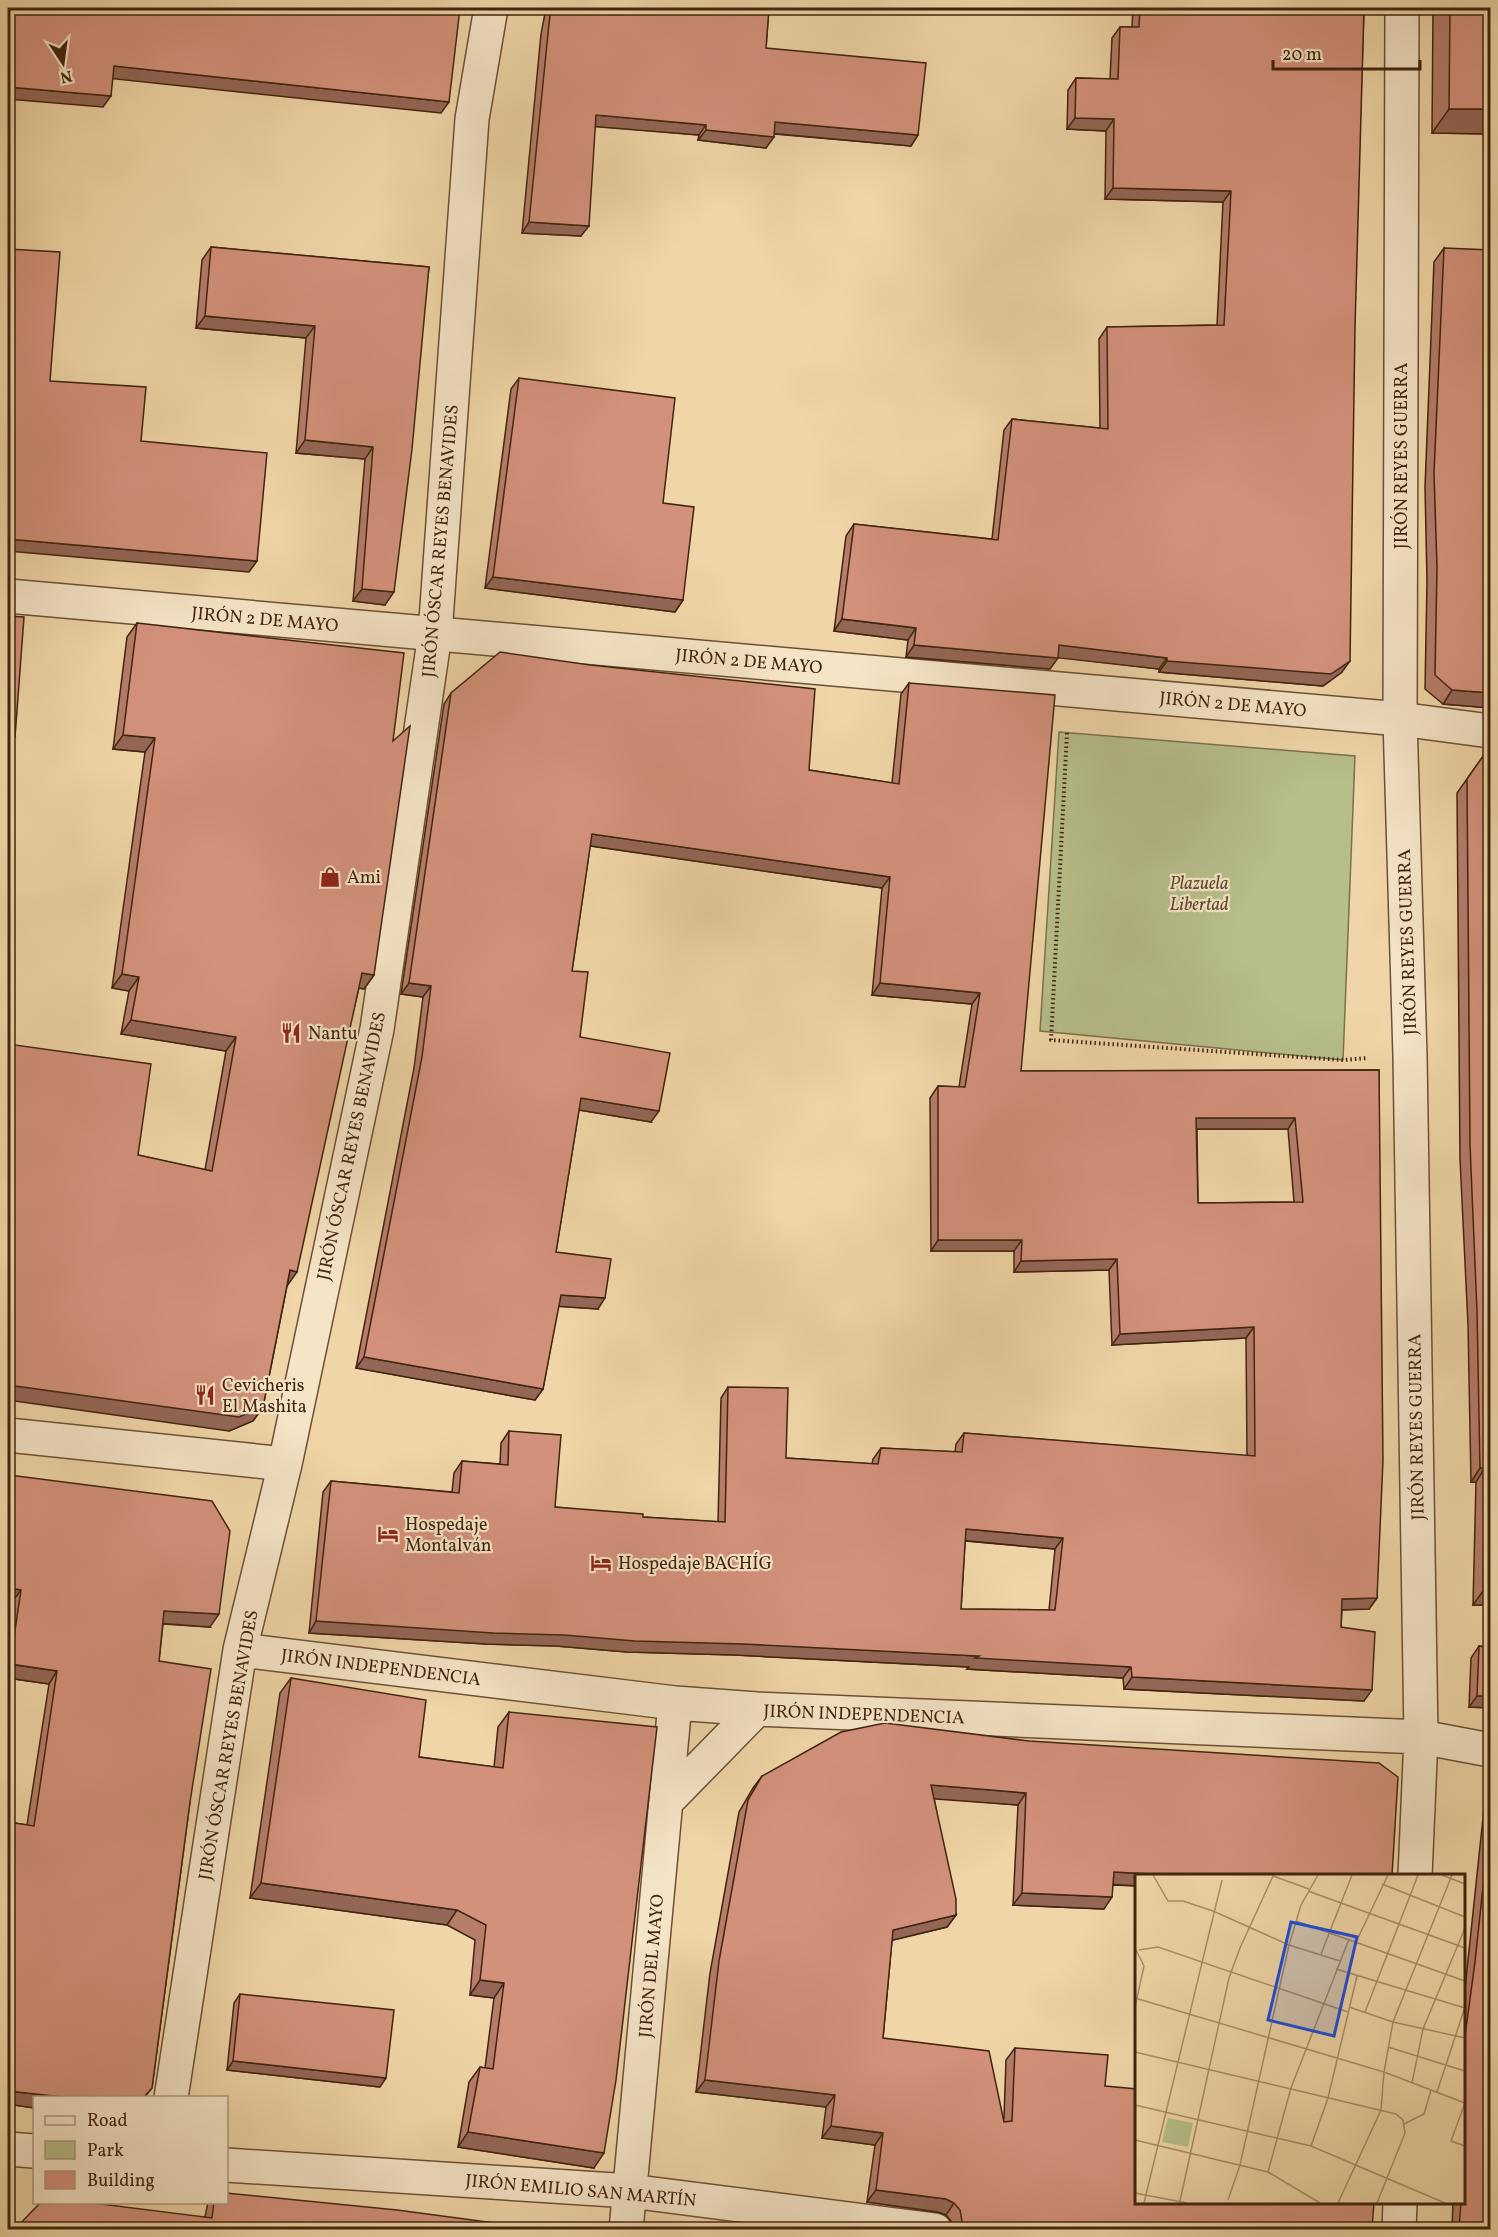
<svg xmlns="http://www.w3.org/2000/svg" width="1498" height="2237" viewBox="0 0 1498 2237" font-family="Vollkorn,serif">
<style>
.green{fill:#b6be8a;stroke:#7c714c;stroke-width:1.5}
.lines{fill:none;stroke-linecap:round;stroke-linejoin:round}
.minor-casing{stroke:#6c5035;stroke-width:36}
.tertiary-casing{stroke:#6c5035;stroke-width:36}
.path{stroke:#41240f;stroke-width:4;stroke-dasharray:1.5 3;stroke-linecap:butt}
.minor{stroke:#f5e4c6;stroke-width:33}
.tertiary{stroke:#f5e4c6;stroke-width:33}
.wall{fill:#b57d6a;stroke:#41240f;stroke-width:1.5;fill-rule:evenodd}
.shaded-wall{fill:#946656;stroke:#41240f;stroke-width:1.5}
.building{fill:#d3917b;stroke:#41240f;stroke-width:1.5;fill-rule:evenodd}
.labels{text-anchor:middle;stroke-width:4.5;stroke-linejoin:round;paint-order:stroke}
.street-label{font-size:18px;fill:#41240f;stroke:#f5e4c6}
.poi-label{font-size:18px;fill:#41240f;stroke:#f5e4c6;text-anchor:start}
.park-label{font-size:18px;font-style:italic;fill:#5e4a2e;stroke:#f5e4c6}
.inset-road{fill:none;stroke:#a98e6a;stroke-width:1.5}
.view{fill:#1d4ed8;fill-opacity:0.15;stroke:#1d4ed8;stroke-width:3}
.inset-edge{fill:none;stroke:#41240f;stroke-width:3}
</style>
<rect width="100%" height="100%" fill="#efd5a7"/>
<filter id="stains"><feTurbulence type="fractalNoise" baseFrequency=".00333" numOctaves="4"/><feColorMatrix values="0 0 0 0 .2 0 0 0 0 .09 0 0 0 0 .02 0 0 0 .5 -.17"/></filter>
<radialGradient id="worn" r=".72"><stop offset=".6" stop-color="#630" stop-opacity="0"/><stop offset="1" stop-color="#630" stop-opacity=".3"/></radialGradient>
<path class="green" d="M1059 732 1355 756 1343 1060 1040 1031Z"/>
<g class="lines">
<g class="minor-casing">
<path id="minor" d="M1402 8 1400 719 1410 1056 1421 1737 1415 1876
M8 1435 285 1464
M240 1650 675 1703 757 1709 1421 1737 1490 1750
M666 1802 757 1709
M171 2098 240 1650 285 1464 377 1029 435 634 472 119 491 8
M8 2149 34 2151
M226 2165 630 2191 935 2230
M626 2230 675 1703
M1399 2230 1400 2202"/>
</g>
<g class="tertiary-casing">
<path id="tertiary" d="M8 596 1400 719 1490 731"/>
</g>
<path class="path" d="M1067 733 1051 1040 1343 1060 1368 1058"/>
<use href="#minor" class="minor"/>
<use href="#tertiary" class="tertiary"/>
</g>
<path class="wall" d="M546 8H769L766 48 918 135 911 146 774 134 766 148 698 140 699 135 595 126 581 236 522 233 541 34Z
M1133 8H1364L1342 672 1323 686 1159 672V669L1058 657 1050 669 906 657 908 640 834 631 846 536 854 524 992 539 1004 430 1012 419 1100 428 1099 339 1107 327 1217 325 1223 202 1105 199 1106 131 1067 129 1068 90 1076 78 1110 79 1112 38 1120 27H1132Z
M1433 8H1491V134L1432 133Z
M211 247 429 267 385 605 353 601 365 459 296 453 306 338 196 328 202 260Z
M1444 248 1491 708 1443 704 1425 689 1427 581 1425 487 1434 262Z
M519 378 663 503 683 600 675 612 485 588 511 389Z
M137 623 393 741 374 975 364 989 359 988 287 1286 263 1407 253 1421 229 1431 138 1155 205 1170 226 1051 121 1034 129 991 112 988 145 752 113 749 127 637Z
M909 683 1021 1071 1379 1070 1377 1598 1369 1609 1342 1610 1341 1627 1364 1701 1124 1689 1123 1678 967 1669 969 1667 735 1655 627 1652 556 1646 486 1644 309 1633 323 1492 331 1481 452 1492 454 1473 462 1461 500 1464 501 1443 509 1431 555 1507 643 1517 718 1522 721 1398 728 1387 786 1458 872 1464 873 1459 881 1448 955 1452 956 1444 964 1433 1247 1456 1246 1338 1112 1345 1109 1270 1014 1272V1251H931L930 1098 938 1086 959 1087 972 1004 872 995 882 888 590 846 572 971 580 1037 651 1122 579 1110 556 1252 598 1309 558 1306 543 1389 535 1400 356 1368 414 1068 423 997 401 994 444 704 451 693 809 770 892 783 901 694ZM1197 1129H1288L1294 1202 1198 1203ZM965 1541 1055 1549 1049 1610 961 1609Z
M1491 745V1605H1473L1476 1482H1471L1468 1325 1460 1159 1457 793Z
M9 1475 210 1627 163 1624 159 1661 190 1802 152 2088 145 2097H34V2108L8 2104V1822L27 1825 49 1684 8 1678V1634L12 1602H8V1478Z
M1479 1646 1491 1648V1708L1469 1707 1471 1658Z
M291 1678 419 1757 494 1767 498 1727 509 1712 594 2168 458 2147 469 2082 480 2067 485 2068 494 1998 470 1995 475 1940 447 1925 250 1898 280 1693Z
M1029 1741 1137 1875V1886L1113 1885 1104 1909 1013 1905 1018 1805 934 1798 956 1915 947 1927 892 1940 883 2038 1004 2118 1006 2060 1015 2048 1105 2086 1372 2229H953L952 2222 946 2215 938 2212 867 2202 875 2145 822 2138 826 2107 696 2092 710 1973 739 1812 753 1788 762 1776Z
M1491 1775V2229H1452L1453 2202H1464V1998L1487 1780Z
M240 1994 380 2087 227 2070 234 2003Z
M208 2202H226L540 2229H15L205 2217Z"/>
<path class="shaded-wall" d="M114 66 449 102 441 113 106 78Z
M8 87 111 96 103 107 8 99Z
M1449 109H1491V134L1432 133Z
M596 115 706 125 699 135 588 126Z
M1075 118 1114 119 1106 131 1067 129Z
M775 122 918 135 911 146 768 133Z
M706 130 774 137 766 148 698 140Z
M1113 188 1231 191 1223 202 1105 199Z
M529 222 589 226 581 236 522 233Z
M205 316 315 326 306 338 196 328Z
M305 440 373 447 365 459 296 453Z
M8 539 257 561 249 572 8 551Z
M493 577 683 600 675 612 485 588Z
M362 589 394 592 385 605 353 601Z
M842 619 916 628 908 640 834 631Z
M914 645 1058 658 1050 669 906 657Z
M1059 645 1167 658 1159 669 1051 657Z
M1167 661H1350L1342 672 1323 686 1159 672Z
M1452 690 1491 693V708L1443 704Z
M123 735 155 738 145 752 113 749Z
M8 737H15L8 748Z
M592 834 890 877 882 888 584 845Z
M362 973 374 975 364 989 352 987Z
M122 974 139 977 129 991 112 988Z
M409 983 431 986 423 997 401 994Z
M880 983 980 993 972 1004 872 995Z
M131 1020 236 1037 226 1051 121 1034Z
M581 1098 659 1111 651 1122 573 1109Z
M1196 1118H1295L1288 1129H1189Z
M938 1240H1022L1014 1251H931Z
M1117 1259 1109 1270 1014 1272 1021 1261Z
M290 1270 297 1272 287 1286Z
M561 1295 605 1298 598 1309 553 1306Z
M1254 1327 1246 1338 1112 1345 1120 1334Z
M364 1357 543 1389 535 1400 356 1368Z
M8 1385 263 1407 253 1421 229 1431 8 1400Z
M1480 1468H1485L1476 1482H1471Z
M966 1529 1063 1538 1055 1549 958 1540Z
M8 1588 21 1590 12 1602H8Z
M1483 1591H1491V1605H1473Z
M1377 1598 1369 1609 1334 1610 1342 1599Z
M164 1611 219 1614 210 1627 156 1623Z
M316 1621 979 1656 1131 1667 1123 1678 967 1669 969 1667 735 1655 627 1652 556 1646 486 1644 309 1633Z
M10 1664 57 1671 49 1684 8 1678V1668Z
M1132 1677 1372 1690 1364 1701 1124 1689Z
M1477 1696H1491V1708L1469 1707Z
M931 1785 1026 1793 1018 1805 923 1798Z
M1114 1872 1170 1875H1137V1886L1106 1884Z
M261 1883 457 1910 447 1925 250 1898Z
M1022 1893 1112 1897 1104 1909 1013 1905Z
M956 1915 947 1927 885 1942 893 1930Z
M480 1980 504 1983 494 1998 470 1995Z
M233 2061 386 2078 380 2087 227 2070Z
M705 2080 835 2095 826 2107 696 2092Z
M8 2091 63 2097H34V2108L8 2104Z
M831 2126 883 2133 875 2145 822 2138Z
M468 2132 604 2153 594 2168 458 2147Z
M876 2190 946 2199 954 2203 946 2215 938 2212 867 2202Z"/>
<path class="building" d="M8 8H460L449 102 114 66 111 96 8 87Z
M551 8H769L766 48 926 63 918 135 775 122 774 137 706 130V125L596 115 589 226 529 222 549 24Z
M1140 8H1364L1355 327 1350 661 1331 674 1167 661V658L1059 645 1058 658 914 645 916 628 842 619 854 524 998 540 1012 419 1108 429 1107 327 1224 325 1231 191 1113 188 1114 119 1075 118 1076 78 1118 79 1120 27H1139Z
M1450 8H1491V109H1449Z
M211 247 429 267 412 449 394 592 362 589 373 447 305 440 315 326 205 316Z
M1444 248 1491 250V693L1452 690 1435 675 1437 567 1434 473Z
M8 249 60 252 50 381 146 387 141 441 267 453 257 561 8 539Z
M519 378 675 398 663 503 694 507 683 600 493 577Z
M8 616 24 617 15 737H8Z
M137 623 404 653 393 741 410 726 374 975 362 973 297 1272 290 1270 263 1407 239 1417 8 1385V1044L151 1064 138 1155 212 1171 236 1037 131 1020 139 977 122 974 155 738 123 735Z
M500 652 590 665 815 689 809 770 899 784 909 683 1055 695 1021 1071 1379 1070 1383 1460 1377 1598 1342 1599 1341 1627 1375 1632 1372 1690 1132 1677 1131 1667 975 1658 979 1656 743 1644 635 1641 564 1635 493 1633 316 1621 331 1481 459 1493 462 1461 508 1465 509 1431 561 1435 555 1507 643 1514V1517L725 1522 728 1387 788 1388 786 1458 878 1464 881 1448 962 1452 964 1433 1255 1456 1254 1327 1120 1334 1117 1259 1021 1261 1022 1240H938V1086L965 1087 980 993 880 983 890 877 592 834 572 971 588 972 580 1037 670 1053 659 1111 581 1098 556 1252 611 1259 605 1298 561 1295 543 1389 364 1357 422 1057 431 986 409 983 451 693ZM1196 1118H1295L1303 1202 1198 1203ZM966 1529 1063 1538 1055 1610 961 1609Z
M1491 745V1591H1483L1485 1468H1480L1477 1311 1470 1145 1467 779Z
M9 1475 212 1501 230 1531 219 1614 164 1611 159 1661 211 1669 190 1802 152 2088 144 2097H63L8 2091V1822L34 1826 57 1671 10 1664 21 1590 8 1588V1486Z
M1479 1646 1491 1648V1696H1477Z
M291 1678 426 1700 419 1757 503 1768 509 1712 657 1727 616 2080 604 2153 468 2132 480 2067 493 2069 504 1983 480 1980 486 1925 457 1910 261 1883Z
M885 1723 1029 1741 1379 1763 1398 1777 1392 1875H1170L1114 1872 1112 1897 1022 1893 1026 1793 931 1785 956 1899V1915L893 1930 883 2038 989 2051 1004 2122 1012 2121 1015 2048 1108 2055 1105 2086 1137 2089V2202H1374L1372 2229H958L962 2221 960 2210 954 2203 946 2199 876 2190 883 2133 831 2126 835 2095 705 2080 719 1961 748 1800 762 1776 841 1732Z
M1491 1812V2229H1459L1461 2202H1464V2043L1475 1962Z
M240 1994 394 2010 386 2078 233 2061Z
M226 2193 397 2210 540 2229H15L41 2202H85L212 2218 214 2202H226Z
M703 2225 736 2229H692Z
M872 2228 887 2229H872Z"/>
<defs>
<g id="shop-bare" transform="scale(1.62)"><path d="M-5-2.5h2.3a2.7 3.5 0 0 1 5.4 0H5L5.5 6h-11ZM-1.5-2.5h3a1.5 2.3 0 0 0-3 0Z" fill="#8f2418" stroke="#f5e4c6" stroke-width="2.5" paint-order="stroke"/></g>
<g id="restaurant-bare" transform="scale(1.62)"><path d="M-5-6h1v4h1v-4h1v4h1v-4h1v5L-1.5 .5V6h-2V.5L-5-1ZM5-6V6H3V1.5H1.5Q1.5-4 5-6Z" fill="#8f2418" stroke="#f5e4c6" stroke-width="2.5" paint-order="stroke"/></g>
<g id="hotel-bare" transform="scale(1.62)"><path d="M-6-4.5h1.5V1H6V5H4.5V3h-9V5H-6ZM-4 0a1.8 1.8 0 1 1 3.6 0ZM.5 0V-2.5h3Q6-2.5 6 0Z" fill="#8f2418" stroke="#f5e4c6" stroke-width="2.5" paint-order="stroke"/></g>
</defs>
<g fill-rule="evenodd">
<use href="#shop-bare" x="330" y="877"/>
<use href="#restaurant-bare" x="291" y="1033"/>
<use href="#restaurant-bare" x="205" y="1395"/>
<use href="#hotel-bare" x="388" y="1534"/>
<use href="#hotel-bare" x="601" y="1563"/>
</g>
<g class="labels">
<g class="street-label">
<text transform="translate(1401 456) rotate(-90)" y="6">JIRÓN REYES GUERRA</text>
<text transform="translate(440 541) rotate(-85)" y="6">JIRÓN ÓSCAR REYES BENAVIDES</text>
<text transform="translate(265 619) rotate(5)" y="6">JIRÓN 2 DE MAYO</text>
<text transform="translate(749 661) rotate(5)" y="6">JIRÓN 2 DE MAYO</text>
<text transform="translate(1233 704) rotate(5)" y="6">JIRÓN 2 DE MAYO</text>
<text transform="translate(1407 942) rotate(-92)" y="6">JIRÓN REYES GUERRA</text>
<text transform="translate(351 1146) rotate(-78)" y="6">JIRÓN ÓSCAR REYES BENAVIDES</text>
<text transform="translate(1416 1427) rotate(-91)" y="6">JIRÓN REYES GUERRA</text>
<text transform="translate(381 1667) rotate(7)" y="6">JIRÓN INDEPENDENCIA</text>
<text transform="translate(864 1714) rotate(2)" y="6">JIRÓN INDEPENDENCIA</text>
<text transform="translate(228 1745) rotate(-80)" y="6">JIRÓN ÓSCAR REYES BENAVIDES</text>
<text transform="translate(651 1966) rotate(-85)" y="6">JIRÓN DEL MAYO</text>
<text transform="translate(581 2190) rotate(5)" y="6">JIRÓN EMILIO SAN MARTÍN</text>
</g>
<g class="poi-label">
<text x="347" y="883">Ami</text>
<text x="308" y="1039">Nantu</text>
<text x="222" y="1391">Cevicheris<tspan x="222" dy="21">El Mashita</tspan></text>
<text x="405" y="1530">Hospedaje<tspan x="405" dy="21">Montalván</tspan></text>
<text x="618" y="1569">Hospedaje BACHÍG</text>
</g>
<g class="park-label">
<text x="1199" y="889">Plazuela<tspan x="1199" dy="21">Libertad</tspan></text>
</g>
</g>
<g transform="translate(1135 1874)">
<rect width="330" height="330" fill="#efd5a7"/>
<path d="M33 244 58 249 53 273 27 268Z" fill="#b6be8a"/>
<path class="inset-road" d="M18 1 33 27H48L78 37 154 71 205 87M307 1 330 10M317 1 258 148 249 198 330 229M247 10 330 43M173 17 330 74M161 47 330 107M221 68 253 1M0 74 9 92 0 133M4 76 23 73 213 138M186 80 217 1M201 95 330 134M0 124 249 198 246 236 203 329M214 133 258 148 330 164M230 138 283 1M253 173 330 197M0 178 261 240 268 246 270 259 242 329M277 209 288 155 330 54M302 218 330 133M330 229 316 267 330 272M0 231 176 272 310 329M269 250 289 240 296 216M0 266 133 298 185 329M176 272 193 224 222 102M133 298 156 214 214 65M0 319 52 329M93 326 105 291 154 71 166 31 183 1M45 327 94 104 105 74 138 2 174 15M9 329 87 6"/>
<path class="view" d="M156 48 222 63 199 162 133 146Z"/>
<rect width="330" height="330" class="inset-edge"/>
</g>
<rect width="1498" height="2237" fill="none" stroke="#efd5a7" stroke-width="30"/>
<rect x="9" y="9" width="1480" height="2219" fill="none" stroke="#41240f" stroke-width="3"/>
<rect x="15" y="15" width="1468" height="2207" fill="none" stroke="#41240f" stroke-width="1.5"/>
<rect x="33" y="2096" width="195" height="108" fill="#f5e4c6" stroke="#ad977d" stroke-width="1.5"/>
<rect x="45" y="2116" width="30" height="9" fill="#f5e4c6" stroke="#ad977d" stroke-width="1.5"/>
<text x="87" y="2126" font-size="18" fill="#41240f">Road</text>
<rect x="45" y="2141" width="30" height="18" fill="#b6be8a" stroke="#ad977d" stroke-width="1.5"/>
<text x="87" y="2156" font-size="18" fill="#41240f">Park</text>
<rect x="45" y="2171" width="30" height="18" fill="#d3917b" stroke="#ad977d" stroke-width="1.5"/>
<text x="87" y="2186" font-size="18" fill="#41240f">Building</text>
<g transform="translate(63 63) rotate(167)" stroke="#f5e4c6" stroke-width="4.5" paint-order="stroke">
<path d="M0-4.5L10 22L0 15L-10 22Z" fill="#41240f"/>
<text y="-9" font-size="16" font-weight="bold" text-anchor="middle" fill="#41240f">N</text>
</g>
<path d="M1273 60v9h147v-9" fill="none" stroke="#41240f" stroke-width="3"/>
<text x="1282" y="60" font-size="18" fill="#41240f" stroke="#f5e4c6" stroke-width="4.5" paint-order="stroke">20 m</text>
<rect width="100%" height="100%" filter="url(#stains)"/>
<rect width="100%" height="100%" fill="url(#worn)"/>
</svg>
